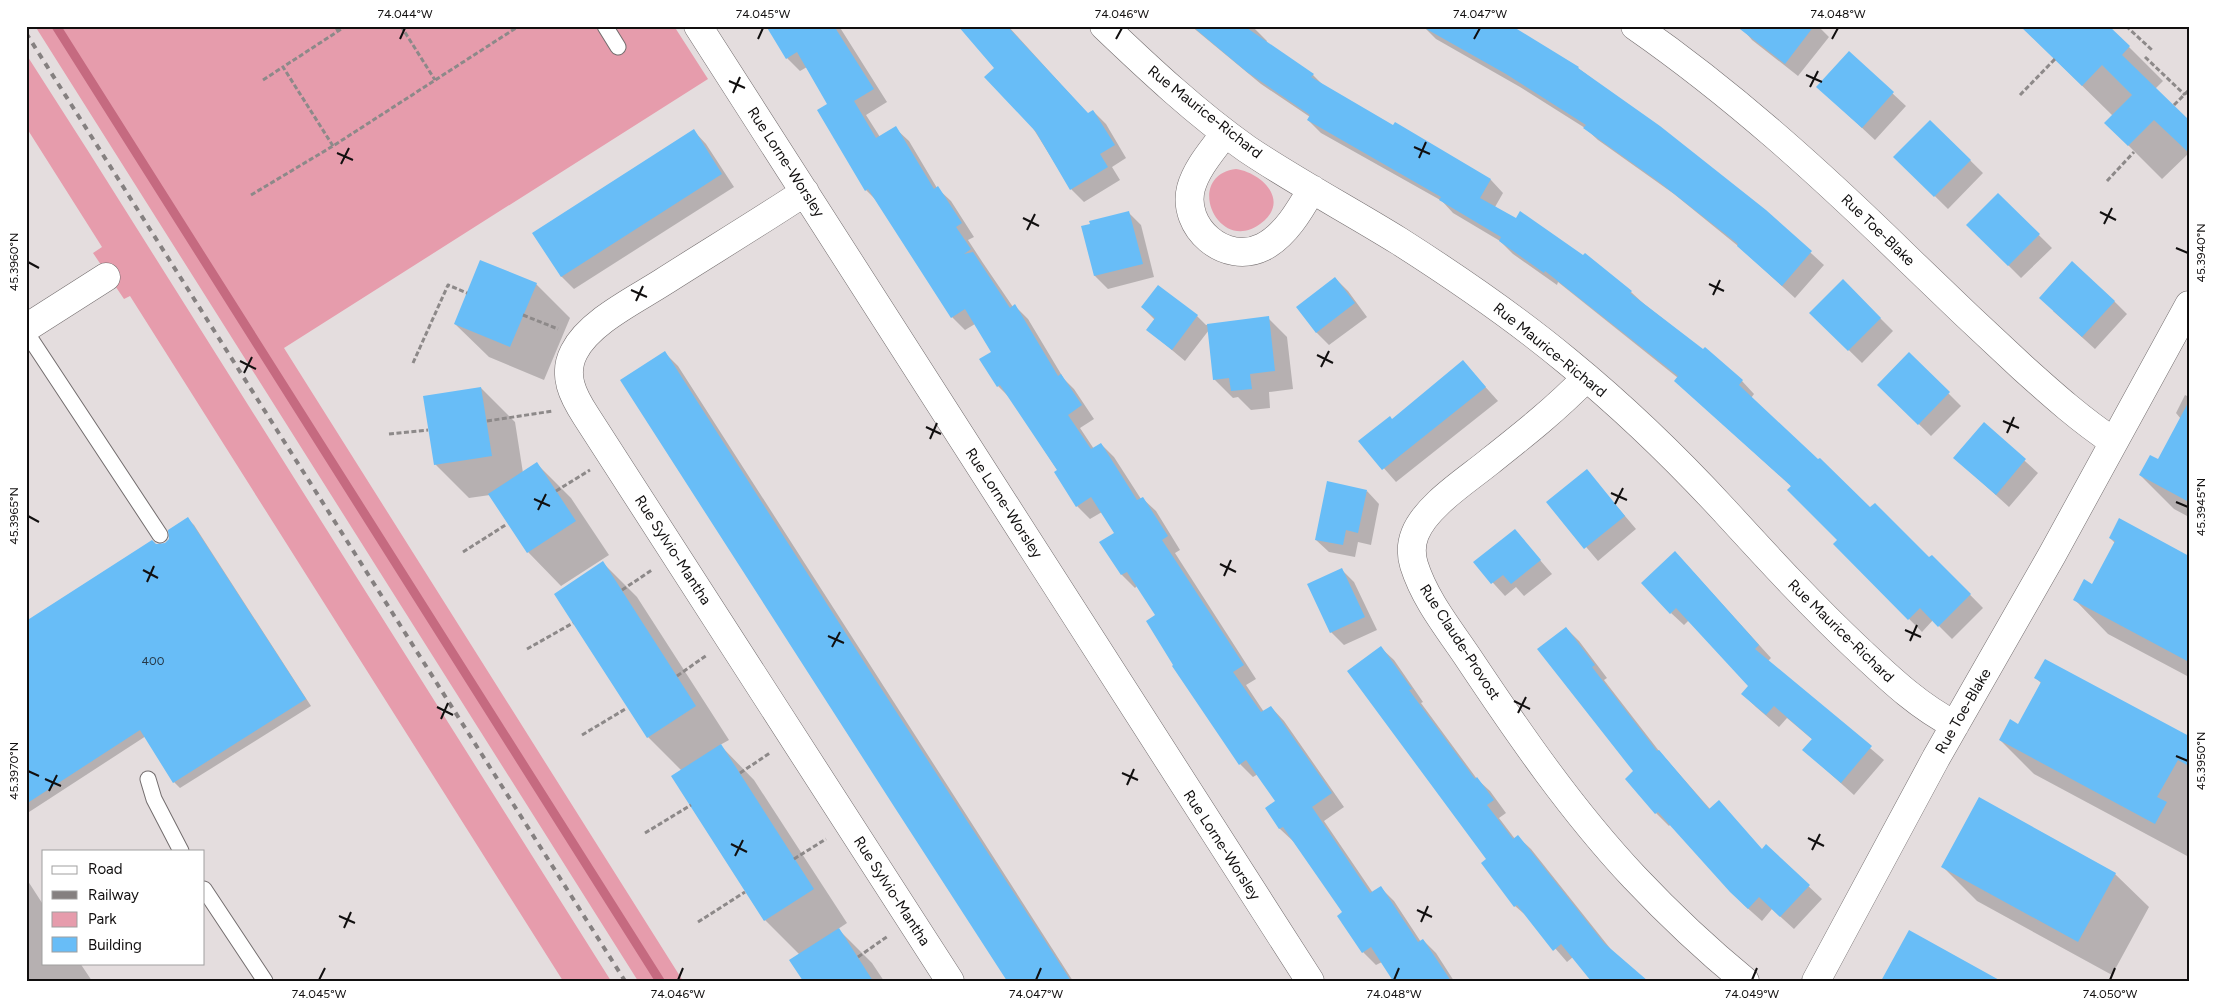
<svg xmlns="http://www.w3.org/2000/svg" width="2215" height="1007" viewBox="0 0 2215 1007" font-family="Figtree,sans-serif">
<style>
.green{fill:#e69cac}
.shadow{fill:#0003}
.lines{fill:none;stroke-linecap:round;stroke-linejoin:round}
.stream{stroke:#c56a80;stroke-width:9}
.building{fill:#68bdf7}
.lane-casing{stroke:#736d6e;stroke-width:17}
.street-casing{stroke:#736d6e;stroke-width:29}
.path{stroke:#8d8989;stroke-width:3;stroke-dasharray:5 2.5;stroke-linecap:butt}
.lane{stroke:#fff;stroke-width:15}
.street{stroke:#fff;stroke-width:28}
.rail{stroke:#858080;stroke-width:4;stroke-dasharray:6 6;stroke-linecap:butt}
.ticks{fill:none;stroke:#110f0f;stroke-width:2}
.labels{text-anchor:middle;stroke-width:4;stroke-linejoin:round;paint-order:stroke}
.number-label{font-size:12px;fill:#273a49}
.street-label{font-size:15px;fill:#110f0f;stroke:#fff}
.neatline{fill:none;stroke:#110f0f;stroke-width:2}
.ticks-label{font-size:12px;text-anchor:middle;fill:#110f0f}
</style>
<rect width="100%" height="100%" fill="#e4ddde"/>
<path class="green" d="M35 26H674L708 79 284 348 683 981H638Z
M26 54 90 154 611 981H563L130 296 124 299 93 253 102 247 26 127Z
M1236 169C1263 173 1291 202 1260 224 1218 255 1183 176 1236 169Z"/>
<path class="shadow" d="M768 26H839L887 102 866 115 880 137 895 128 909 141 937 188 951 201 974 237 968 240 983 263 1013 307 1015 306 1028 319 1064 379 1074 389 1094 419 1080 428 1094 449 1101 444 1114 457 1141 499 1142 498 1156 511 1180 550 1175 553 1256 679 1246 685 1264 712 1271 707 1284 721 1344 807 1324 821 1373 893 1381 888 1394 901 1421 942 1423 940 1436 953 1454 981H1394L1382 962 1376 965 1363 952 1344 912 1294 842 1280 829 1267 809 1277 802 1258 774 1253 777 1240 764 1157 616 1137 586 1135 588 1122 575 1116 533 1102 512 1090 519 1077 506 1058 471 1011 399 998 386 993 352 975 324 965 330 952 317 878 202 866 190 819 110 829 104 807 67 800 71 787 58Z
M959 26H1008L1088 114 1093 111 1106 124 1126 158 1112 167 1120 180 1084 202 1071 189 996 69Z
M1191 26H1252L1267 41 1266 43 1313 75 1325 87 1394 127 1396 124 1491 180 1503 193 1495 207 1631 292 1644 304 1742 381 1754 394 1751 398 1870 509 1929 559 1932 556 1983 608 1952 639 1933 620 1922 632 1835 544 1839 540 1792 487 1689 393 1678 378 1558 282 1557 285 1513 254 1500 241 1453 213 1442 201 1321 133 1308 120 1310 117 1261 84Z
M1423 26 1578 68 1765 211 1824 265 1795 298 1738 246 1674 194 1598 140 1585 128 1520 87 1436 39Z
M1740 26H1818L1829 37 1798 76 1752 40Z
M2021 26H2108L2163 81 2155 89 2189 153 2162 179 2106 123 2113 116Z
M1849 53 1906 106 1875 140 1818 87Z
M1930 121 1983 173 1948 209 1895 157Z
M694 131 706 144 734 187 574 289 561 276Z
M1998 195 2052 248 2021 278 1968 225Z
M1128 212 1141 225 1154 277 1108 289 1095 276 1083 227Z
M1335 278 1348 291 1367 317 1329 345 1316 332Z
M1843 281 1893 331 1862 363 1811 313Z
M536 284 570 318 544 380 489 357 455 324Z
M2114 301 2127 314 2095 349 2053 311Z
M1142 307 1197 316 1206 325 1268 318 1287 337 1293 389 1269 392 1270 408 1251 410 1238 397 1233 398 1214 379 1209 330 1185 361 1148 330 1155 320Z
M665 353 678 366 1073 981H1008Z
M1909 354 1961 406 1931 436 1879 385Z
M1463 362 1498 401 1396 482 1360 441 1392 420Z
M481 388 515 422 523 473 537 464 571 498 609 555 561 586 528 552 490 495 469 498 435 464Z
M2185 395 2189 397V517L2174 509 2140 475 2159 460 2181 419 2176 413Z
M1984 424 2038 473 2009 507 1955 458Z
M1587 471 1636 529 1598 561 1548 502Z
M1367 491 1379 504 1371 545 1358 542 1355 557 1329 552 1316 540Z
M188 519 194 525 311 706 180 788 174 782 146 736 26 814V622L156 545 165 544Z
M1515 531 1552 574 1524 596 1516 587 1505 596 1475 563Z
M2110 538 2189 557V677L2108 634 2075 600 2093 585 2115 543Z
M603 563 637 597 729 740 720 745 754 780 847 923 838 929 872 963 884 981H804L800 955 765 920 673 776 682 771 648 737Z
M1687 565 1771 658 1768 661 1884 760 1854 795 1804 750 1813 740 1787 718 1779 727 1756 707 1743 694 1749 686 1689 620 1684 625 1671 613Z
M1341 569 1354 582 1377 630 1344 645 1331 632Z
M1566 628 1579 641 1607 678 1604 680 1659 751 1710 809 1762 850 1766 846 1822 899 1794 929 1772 909 1762 921 1744 905 1671 824 1669 826 1656 813 1626 779 1635 772Z
M1381 648 1394 660 1423 702 1421 703 1477 779 1490 791 1506 813 1499 818 1515 839 1518 837 1531 849 1613 952 1573 957 1567 962 1529 918 1515 906 1483 864 1488 860Z
M2036 678 2189 738V857L2034 774 2000 740 2018 726 2041 683Z
M1943 867 2115 874 2149 907 2112 975 1977 901Z
M26 878 44 906V963H80L92 981H26Z"/>
<g class="lines">
<path class="stream" d="M56 26 660 981"/>
</g>
<path class="building" d="M766 26H834L874 89 854 101 876 138 896 126 934 189 938 186 962 223 956 227 971 249 964 254 973 252 1010 308 1015 304 1058 376 1061 374 1082 405 1068 415 1091 449 1101 443 1137 500 1143 497 1168 536 1162 540 1244 665 1233 672 1261 712 1271 706 1332 793 1312 807 1370 893 1381 886 1418 942 1423 939 1451 981H1393L1371 947 1362 953 1337 916 1342 912 1283 827 1279 829 1265 808 1275 801 1246 760 1239 765 1172 666 1173 665 1146 621 1155 615 1127 572 1121 575 1099 542 1114 533 1091 497 1076 507 1054 472 1057 470 1000 385 997 387 979 359 991 352 965 309 951 318 868 189 865 191 817 110 827 104 797 52 786 59Z
M958 26H1007L1088 113 1093 110 1115 145 1100 154 1108 167 1070 190 1036 132 984 77 994 68Z
M1192 26H1244L1314 74 1311 77 1393 125 1395 122 1491 179 1480 198 1516 218 1520 211 1583 255 1585 253 1632 291 1630 293 1703 349 1705 347 1743 380 1739 385 1818 459 1820 458 1870 507 1875 503 1929 557 1932 555 1971 594 1938 627 1920 608 1908 620 1833 544 1837 540 1787 490 1791 486 1674 381 1678 376 1545 271 1544 273 1499 241 1501 237 1439 200 1441 197 1307 120 1310 115 1247 72Z
M1421 26H1512L1579 67 1578 68 1660 126 1766 210 1812 251 1782 286 1737 246 1738 244 1659 182 1583 128 1586 125 1506 74Z
M1736 26H1814L1785 64Z
M2020 26H2109L2130 46 2122 55 2189 120V153L2154 120 2128 146 2104 123 2132 95 2102 65 2082 86Z
M1849 51 1894 92 1862 128 1816 87Z
M1930 120 1971 160 1934 197 1893 157Z
M694 129 722 174 561 277 532 233Z
M1998 193 2040 234 2008 266 1966 225Z
M1129 211 1143 264 1094 276 1081 226 1090 224 1089 221Z
M480 260 537 283 510 347 454 324Z
M2072 261 2115 301 2082 337 2039 298Z
M1335 277 1355 303 1316 333 1296 307Z
M1843 279 1881 318 1848 351 1809 313Z
M1158 285 1198 315 1172 350 1146 330 1155 318 1141 307Z
M1269 316 1275 371 1250 374 1252 389 1231 391 1229 378 1213 380 1207 324Z
M665 351 875 679 1071 981H1007L895 808 620 380Z
M1909 352 1950 392 1918 425 1877 385Z
M1463 360 1486 387 1382 470 1358 441 1390 416 1392 419Z
M481 387 492 456 434 465 423 396Z
M2189 401V502L2139 475 2150 455 2158 459Z
M1984 422 2026 459 1996 495 1953 458Z
M537 462 576 521 527 553 488 494Z
M1587 469 1625 516 1584 549 1546 502Z
M1327 481 1367 490 1358 533 1346 530 1343 545 1315 540Z
M188 517 306 699 173 783 140 730 26 804V621L152 540 156 544 165 543 169 539 168 530Z
M2119 518 2189 556V662L2073 600 2084 579 2092 584 2115 541 2109 538Z
M1515 529 1541 560 1511 584 1503 575 1491 584 1473 562Z
M1675 551 1759 645 1755 649 1872 746 1841 783 1802 750 1812 739 1774 706 1766 715 1741 694 1748 686 1676 608 1670 614 1641 583Z
M603 561 696 706 647 738 554 594Z
M1342 568 1365 617 1330 633 1307 584Z
M1566 627 1595 665 1592 667 1657 751 1659 750 1709 809 1719 800 1762 849 1766 844 1810 885 1780 917 1759 897 1748 909 1730 892 1658 812 1655 814 1625 779 1633 771 1537 649Z
M1381 646 1412 689 1409 690 1475 779 1477 777 1494 800 1487 805 1513 839 1518 835 1604 943 1648 981H1591L1561 944 1553 951 1517 905 1514 907 1481 863 1486 859 1347 671Z
M2045 659 2189 736V766L2178 760 2157 797 2167 802 2155 824 1999 740 2010 719 2018 724 2041 682 2034 678Z
M721 744 814 889 764 921 671 776Z
M1979 797 2116 873 2078 942 1941 867Z
M839 928 873 981H803L789 960Z
M1909 930 2001 981H1881Z"/>
<g class="lines">
<g class="lane-casing">
<path id="lane" d="M605 26 618 47
M26 332 160 535
M148 779 154 799 181 851
M204 889 265 981"/>
</g>
<g class="street-casing">
<path id="street" d="M698 26 1310 981
M1104 26C1149 69 1196 113 1247 149 1296 182 1349 210 1399 241 1457 278 1514 317 1567 361 1622 406 1675 457 1724 510 1768 558 1811 605 1859 650 1889 678 1918 706 1955 725
M1635 26C1734 95 1822 175 1908 259 1946 296 1984 332 2023 368 2053 395 2081 420 2114 442
M1225 133C1213 150 1197 167 1191 188 1181 227 1225 266 1263 247 1285 236 1300 210 1312 189
M805 192C758 223 710 252 663 282 635 300 589 322 574 352 562 375 573 396 586 416L950 981
M26 328 106 277
M1586 378C1556 409 1523 435 1489 462 1467 480 1426 506 1415 534 1411 544 1411 555 1414 565 1425 600 1449 629 1469 659 1519 734 1572 811 1634 877 1668 913 1706 949 1745 981
M1816 981 1936 758 2052 555 2189 305"/>
</g>
<path class="path" d="M335 26 338 31
M401 26 435 80
M2126 26 2152 50
M2145 57 2185 95
M263 80 283 67
M2020 95 2055 59
M2174 105 2189 90
M333 146 283 67 346 26
M2107 181 2134 152
M251 195 333 146 519 26
M523 315 558 329
M413 363 448 285 467 293
M487 421 553 411
M389 434 428 430
M556 491 590 470
M463 552 507 524
M622 590 652 570
M527 649 573 623
M677 676 707 655
M582 735 627 708
M740 773 770 753
M645 833 691 805
M794 859 826 839
M698 922 745 892
M858 957 888 936"/>
<use href="#lane" class="lane"/>
<use href="#street" class="street"/>
<path class="rail" d="M26 33 625 981"/>
</g>
<path class="ticks" d="M400 39 405 28M758 39 763 28M1116 39 1122 28M1474 39 1480 28M1832 39 1838 28M1806 75 1822 82M729 81 745 88M1810 87 1818 71M733 93 740 77M1414 147 1430 154M337 153 353 160M1419 158 1426 142M341 164 349 148M2100 212 2116 220M1023 218 1039 226M2104 224 2112 208M1027 230 1035 214M2176 248 2188 253M28 262 39 268M1709 284 1724 291M631 290 647 297M1713 295 1720 280M636 301 643 286M1317 355 1333 363M240 361 256 369M1321 367 1329 351M244 373 252 357M2003 421 2019 428M926 427 941 434M2007 433 2014 417M930 439 937 423M1611 493 1627 500M534 499 550 506M2176 502 2188 507M1615 504 1623 488M538 510 546 494M28 516 39 522M1220 564 1236 572M143 570 158 578M1224 576 1231 560M147 582 154 566M1905 630 1921 637M828 636 844 643M1910 641 1917 625M832 647 840 632M1514 701 1530 709M437 707 453 715M1518 713 1526 697M441 719 448 703M2176 756 2188 761M28 771 39 776M1122 773 1138 780M45 779 61 786M1127 785 1134 769M49 791 57 775M1808 838 1824 846M731 844 747 852M1812 850 1820 834M735 856 743 840M1417 910 1432 917M339 916 355 923M1421 922 1428 906M344 928 351 912M319 980 325 968M678 980 683 968M1036 980 1041 968M1394 980 1399 968M1752 980 1757 968M2110 980 2115 968"/>
<g class="labels">
<g class="number-label">
<text x="153" y="665">400</text>
</g>
<g class="street-label">
<text transform="translate(1205 112) rotate(38)" y="5">Rue Maurice-Richard</text>
<text transform="translate(786 162) rotate(57)" y="5">Rue Lorne-Worsley</text>
<text transform="translate(1878 230) rotate(44)" y="5">Rue Toe-Blake</text>
<text transform="translate(1550 350) rotate(39)" y="5">Rue Maurice-Richard</text>
<text transform="translate(1004 503) rotate(57)" y="5">Rue Lorne-Worsley</text>
<text transform="translate(673 550) rotate(57)" y="5">Rue Sylvio-Mantha</text>
<text transform="translate(1841 631) rotate(44)" y="5">Rue Maurice-Richard</text>
<text transform="translate(1460 642) rotate(57)" y="5">Rue Claude-Provost</text>
<text transform="translate(1963 711) rotate(-60)" y="5">Rue Toe-Blake</text>
<text transform="translate(1222 845) rotate(57)" y="5">Rue Lorne-Worsley</text>
<text transform="translate(892 891) rotate(57)" y="5">Rue Sylvio-Mantha</text>
</g>
</g>
<rect width="2215" height="1007" fill="none" stroke="#ffffff" stroke-width="55"/>
<rect x="42" y="850" width="162" height="115" fill="#ffffff" stroke="#a09f9f"/>
<rect x="52" y="866" width="25" height="8" fill="#ffffff" stroke="#a09f9f"/>
<text x="88" y="874" font-size="15" fill="#110f0f">Road</text>
<rect x="52" y="891" width="25" height="8" fill="#858080" stroke="#a09f9f"/>
<text x="88" y="900" font-size="15" fill="#110f0f">Railway</text>
<rect x="52" y="912" width="25" height="15" fill="#e69cac" stroke="#a09f9f"/>
<text x="88" y="924" font-size="15" fill="#110f0f">Park</text>
<rect x="52" y="937" width="25" height="15" fill="#68bdf7" stroke="#a09f9f"/>
<text x="88" y="950" font-size="15" fill="#110f0f">Building</text>
<rect x="28" y="28" width="2160" height="952" class="neatline"/>
<g class="ticks-label">
<text x="405" y="18">74.044°W</text>
<text x="763" y="18">74.045°W</text>
<text x="1122" y="18">74.046°W</text>
<text x="1480" y="18">74.047°W</text>
<text x="1838" y="18">74.048°W</text>
<text transform="translate(2201 253) rotate(-90)" y="4">45.3940°N</text>
<text transform="translate(14 262) rotate(-90)" y="4">45.3960°N</text>
<text transform="translate(2201 507) rotate(-90)" y="4">45.3945°N</text>
<text transform="translate(14 516) rotate(-90)" y="4">45.3965°N</text>
<text transform="translate(2201 761) rotate(-90)" y="4">45.3950°N</text>
<text transform="translate(14 771) rotate(-90)" y="4">45.3970°N</text>
<text x="319" y="998">74.045°W</text>
<text x="678" y="998">74.046°W</text>
<text x="1036" y="998">74.047°W</text>
<text x="1394" y="998">74.048°W</text>
<text x="1752" y="998">74.049°W</text>
<text x="2110" y="998">74.050°W</text>
</g>
</svg>
